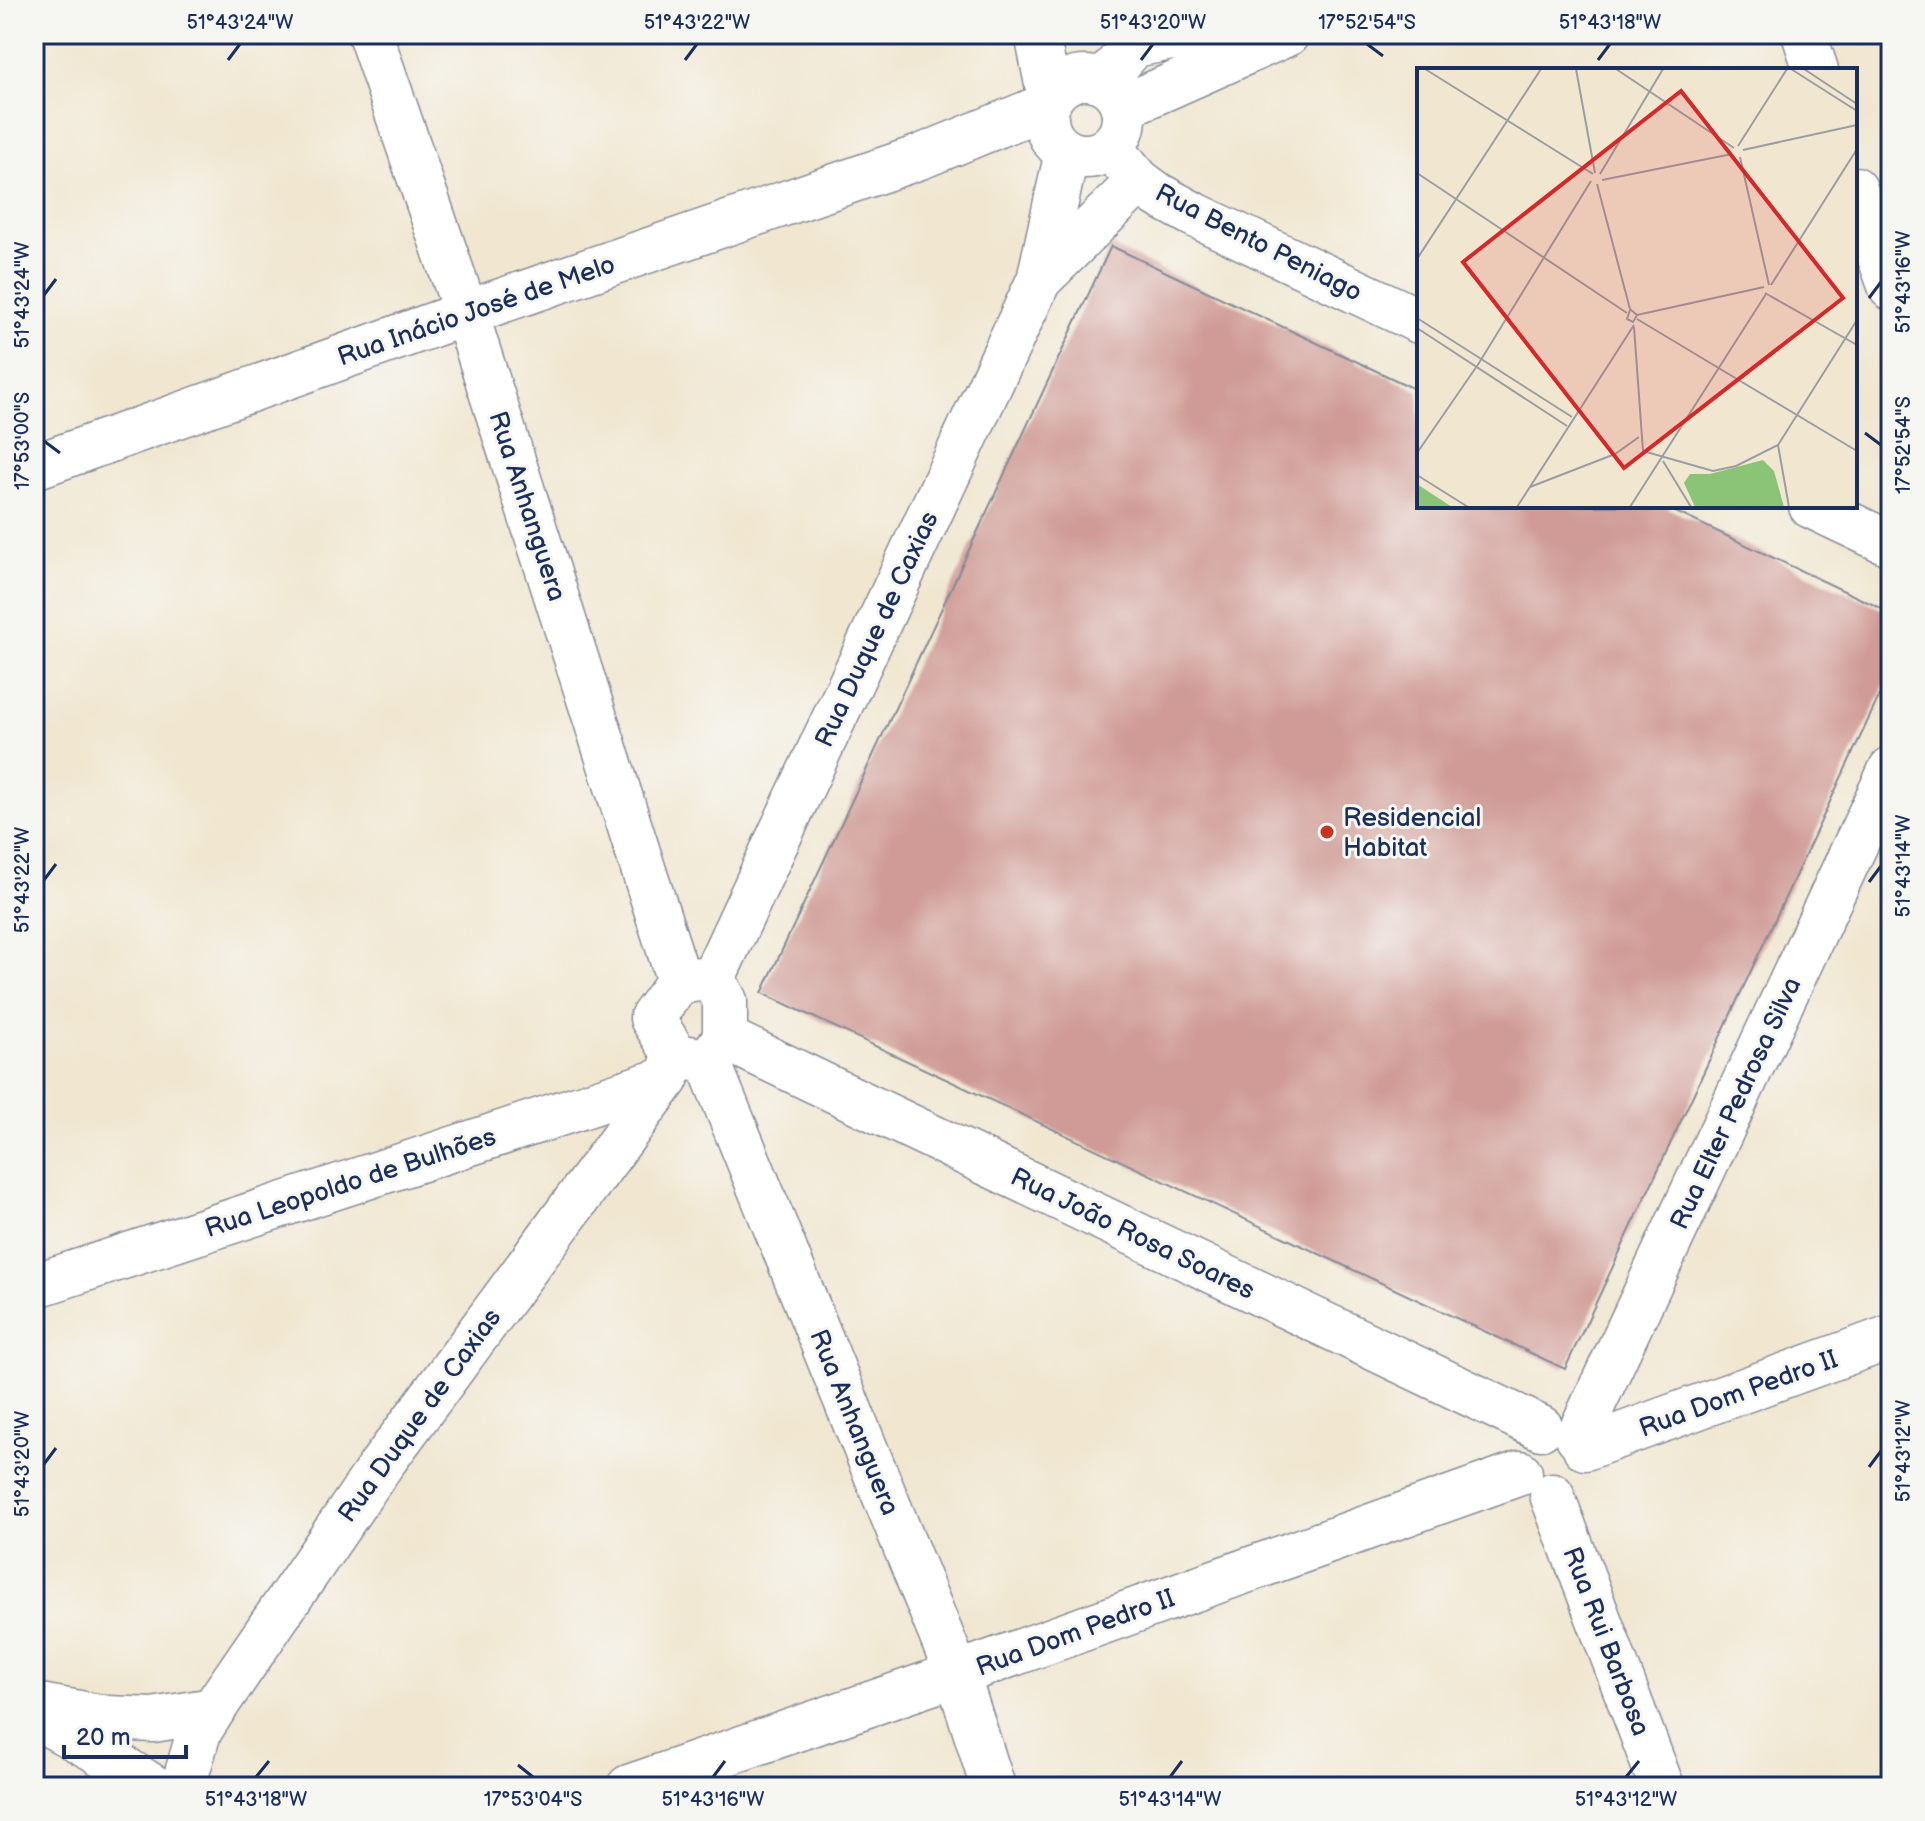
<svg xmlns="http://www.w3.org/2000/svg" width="1925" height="1821" viewBox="0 0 1925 1821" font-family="'Balsamiq Sans',sans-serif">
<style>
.building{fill:#d09b96}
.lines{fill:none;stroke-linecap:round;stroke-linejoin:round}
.street-casing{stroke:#868b98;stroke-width:47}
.street{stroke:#fff;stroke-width:44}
.ticks{fill:none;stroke:#1b2f5e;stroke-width:3}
.poi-dot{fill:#c8321e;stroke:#f6f6f2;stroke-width:3}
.labels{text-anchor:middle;stroke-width:6;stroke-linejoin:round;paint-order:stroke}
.street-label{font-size:26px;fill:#1b2f5e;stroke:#f6f6f2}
.poi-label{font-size:26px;fill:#1b2f5e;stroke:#f6f6f2;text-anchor:start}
.inset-road{fill:none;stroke:#9b9da3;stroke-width:2}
.view{fill:#d62828;fill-opacity:0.15;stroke:#d62828;stroke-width:4}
.inset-edge{fill:none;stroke:#1b2f5e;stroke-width:4}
.neatline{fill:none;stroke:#1b2f5e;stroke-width:3}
.ticks-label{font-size:20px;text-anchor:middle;fill:#1b2f5e}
</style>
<rect width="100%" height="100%" fill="#f6f6f2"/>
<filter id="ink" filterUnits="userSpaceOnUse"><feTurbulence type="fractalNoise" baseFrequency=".0125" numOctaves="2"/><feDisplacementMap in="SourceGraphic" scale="16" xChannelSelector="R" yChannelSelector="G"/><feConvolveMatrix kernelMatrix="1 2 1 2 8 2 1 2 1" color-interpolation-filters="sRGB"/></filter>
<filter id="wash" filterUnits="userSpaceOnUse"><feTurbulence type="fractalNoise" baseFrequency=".006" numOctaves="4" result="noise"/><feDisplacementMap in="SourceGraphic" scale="32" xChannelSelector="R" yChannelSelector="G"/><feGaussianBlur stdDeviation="1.8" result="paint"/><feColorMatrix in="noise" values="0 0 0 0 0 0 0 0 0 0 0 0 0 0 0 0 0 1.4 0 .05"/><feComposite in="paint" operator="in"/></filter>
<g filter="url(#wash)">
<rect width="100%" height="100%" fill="#f1e7d1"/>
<g id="blocks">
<path class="building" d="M1111 246 1419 391V506H1663L1891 613V671L1565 1369 762 993Z"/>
</g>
</g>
<g filter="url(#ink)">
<use href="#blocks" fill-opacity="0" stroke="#868b98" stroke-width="2"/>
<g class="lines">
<g class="street-casing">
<path id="street" d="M370 34 466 313 679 981
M1037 34 1050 99
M1804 34 1816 70
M1134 45 1193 34
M1046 117a39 39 0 1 1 78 0a39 39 0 1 1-78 0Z
M1103 82 1134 45 1141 34
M1123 107 1287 34
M1110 147 1139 181 1158 195 1193 214 1419 321
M1855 189 1891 288
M1039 280 1139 181
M34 467 466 313 920 157 1048 105
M1811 506 1891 544
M713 978 1039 280 1067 152
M713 978 725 1001V1038L708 1061 676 1056 652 1018 679 981Z
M725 1038 1541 1428
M708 1061 957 1674 993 1787
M34 1286 666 1079
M1578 1437 1891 769
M1585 1448 1891 1337
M1552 1495 1662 1787
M34 1705 107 1718 153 1720 213 1710
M36 1717 94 1749 153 1787
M183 1787 199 1732 213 1710 381 1465 666 1079 676 1056
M629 1787 957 1674 1520 1473"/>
</g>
<use href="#street" class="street"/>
</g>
</g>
<path class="ticks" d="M1367 44 1383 56M228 60 240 44M685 60 697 44M1141 60 1153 44M1598 60 1610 44M44 295 56 279M1869 298 1881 282M1865 433 1881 445M44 441 60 453M44 880 56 864M1869 882 1881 866M44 1464 56 1448M1869 1467 1881 1451M518 1765 533 1777M256 1777 269 1761M713 1777 725 1761M1170 1777 1182 1761M1626 1777 1639 1761"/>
<circle class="poi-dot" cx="1327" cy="832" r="8"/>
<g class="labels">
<g class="street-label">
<text transform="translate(1259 242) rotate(27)" y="9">Rua Bento Peniago</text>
<text transform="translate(476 310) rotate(-19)" y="9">Rua Inácio José de Melo</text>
<text transform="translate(528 506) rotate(72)" y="9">Rua Anhanguera</text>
<text transform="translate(876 629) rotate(-65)" y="9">Rua Duque de Caxias</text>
<text transform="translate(1735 1103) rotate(-65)" y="9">Rua Elter Pedrosa Silva</text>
<text transform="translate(350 1182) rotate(-18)" y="9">Rua Leopoldo de Bulhões</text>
<text transform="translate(1133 1233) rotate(26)" y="9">Rua João Rosa Soares</text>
<text transform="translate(1738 1393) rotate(-20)" y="9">Rua Dom Pedro II</text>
<text transform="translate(419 1415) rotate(-54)" y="9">Rua Duque de Caxias</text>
<text transform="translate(855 1422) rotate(68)" y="9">Rua Anhanguera</text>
<text transform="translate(1075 1632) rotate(-20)" y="9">Rua Dom Pedro II</text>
<text transform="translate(1607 1641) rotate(69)" y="9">Rua Rui Barbosa</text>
</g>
<g class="poi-label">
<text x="1343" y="826">Residencial<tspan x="1343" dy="30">Habitat</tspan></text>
</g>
</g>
<g transform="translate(1417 68)">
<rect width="440" height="440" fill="#f1e7d1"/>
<path d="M346 392 357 403 367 439H278L267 415 273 406H293ZM0 416 35 439H0Z" fill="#8bc377"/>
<path class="inset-road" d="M8 1 176 106M159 1 178 105M199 1 317 80M374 1 440 43M387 1 440 36M321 78 370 1M326 82 440 57M323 89 352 217M0 105 210 245M183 106 246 1M185 112 315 86M180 116 213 241 220 247 216 254 210 251 213 242M0 191 124 1M354 217 440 81M348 225 440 277M220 247 347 219M0 250 155 349M220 251 440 383M217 259 226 383M0 260 150 358M361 377 372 439M226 383 296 403 319 398 361 377 440 252M0 385 62 295 174 113M246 393 274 439M0 407 51 439M113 419 198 386 222 369M100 439 217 257M213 439 349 226"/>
<path class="view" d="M264 23 426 230 207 400 46 194Z"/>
<rect width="440" height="440" class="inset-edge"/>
</g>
<rect width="1925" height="1821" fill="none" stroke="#f6f6f2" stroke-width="88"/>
<path d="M64 1745v12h122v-12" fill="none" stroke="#1b2f5e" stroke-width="4"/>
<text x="76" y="1745" font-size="24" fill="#1b2f5e" stroke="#f6f6f2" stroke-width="6" paint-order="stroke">20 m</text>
<rect x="44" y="44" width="1837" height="1733" class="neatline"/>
<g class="ticks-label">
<text x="240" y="29">51°43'24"W</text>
<text x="697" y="29">51°43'22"W</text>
<text x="1153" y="29">51°43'20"W</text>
<text x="1367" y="29">17°52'54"S</text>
<text x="1610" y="29">51°43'18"W</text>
<text transform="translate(1903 282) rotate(-90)" y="7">51°43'16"W</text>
<text transform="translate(22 295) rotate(-90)" y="7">51°43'24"W</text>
<text transform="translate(22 441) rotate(-90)" y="7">17°53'00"S</text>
<text transform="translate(1903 445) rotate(-90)" y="7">17°52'54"S</text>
<text transform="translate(1903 866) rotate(-90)" y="7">51°43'14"W</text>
<text transform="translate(22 880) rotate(-90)" y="7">51°43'22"W</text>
<text transform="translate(1903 1451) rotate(-90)" y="7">51°43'12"W</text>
<text transform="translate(22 1464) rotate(-90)" y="7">51°43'20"W</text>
<text x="256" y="1806">51°43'18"W</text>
<text x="533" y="1806">17°53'04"S</text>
<text x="713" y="1806">51°43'16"W</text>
<text x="1170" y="1806">51°43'14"W</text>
<text x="1626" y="1806">51°43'12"W</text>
</g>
</svg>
